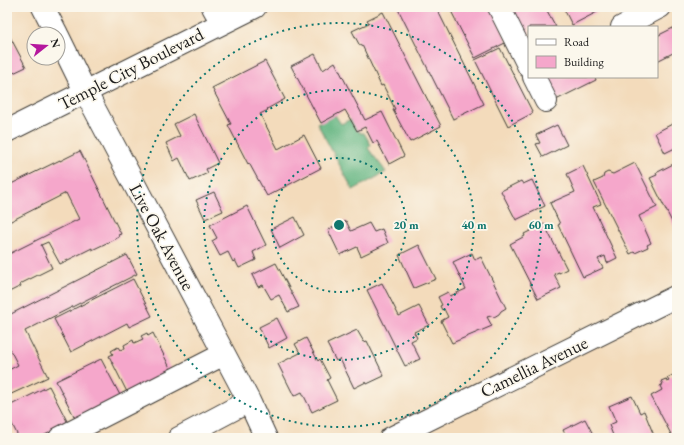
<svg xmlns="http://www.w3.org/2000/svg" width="684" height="445" viewBox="0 0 684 445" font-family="'EB Garamond',serif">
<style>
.forest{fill:#64b581;stroke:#40684e}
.building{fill:#f5a7cb}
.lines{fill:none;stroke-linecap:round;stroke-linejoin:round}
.minor-casing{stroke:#3c3934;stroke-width:24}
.major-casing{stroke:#3c3934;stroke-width:24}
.minor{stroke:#fff;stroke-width:22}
.major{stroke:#fff;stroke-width:22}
.ring{fill:none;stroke:#0f766e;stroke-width:2;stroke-dasharray:2 4}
.labels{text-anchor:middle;stroke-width:3.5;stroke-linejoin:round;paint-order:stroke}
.street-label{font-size:18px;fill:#1c1c1c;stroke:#fbf7ec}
.centre{fill:#0f766e;stroke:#fbf7ec;stroke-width:2}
.ring-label{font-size:12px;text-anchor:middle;font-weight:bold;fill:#0f766e;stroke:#fbf7ec;stroke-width:3.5;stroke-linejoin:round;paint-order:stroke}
</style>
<rect width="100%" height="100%" fill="#fbf7ec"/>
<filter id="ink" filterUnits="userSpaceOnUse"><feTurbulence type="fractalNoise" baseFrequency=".025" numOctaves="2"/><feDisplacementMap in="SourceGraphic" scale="8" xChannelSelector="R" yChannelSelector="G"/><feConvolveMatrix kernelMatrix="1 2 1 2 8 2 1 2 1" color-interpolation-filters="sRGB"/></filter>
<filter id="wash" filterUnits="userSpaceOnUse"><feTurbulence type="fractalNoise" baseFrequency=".012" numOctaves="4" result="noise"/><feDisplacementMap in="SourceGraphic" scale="16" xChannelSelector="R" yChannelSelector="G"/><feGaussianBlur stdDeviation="0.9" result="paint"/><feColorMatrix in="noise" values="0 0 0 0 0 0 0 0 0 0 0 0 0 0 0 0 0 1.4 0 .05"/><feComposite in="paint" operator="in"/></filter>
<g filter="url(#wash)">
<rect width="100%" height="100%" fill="#f3dbbb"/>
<path class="forest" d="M335 115 341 124 353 118 360 133H364L371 145 368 148C374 157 380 163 386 172L353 190 317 123Z"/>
<g id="blocks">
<path class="building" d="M397 7H436L484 104 453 119Z
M449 7H493L507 42 475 58Z
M513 7H545L556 27H529V41L527 42 511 11 514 10Z
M563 7H597L599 11 572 25Z
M383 12 441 126 410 142 393 110 395 109 383 85 381 86 362 45 360 46 352 31 369 23 367 20Z
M677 26V51L657 61V36Z
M7 31 26 67 7 76Z
M500 48 533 113 508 126 475 60Z
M315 54 323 70 335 62 365 120 382 112 404 156 389 164 377 141 373 143 365 127 357 131 345 110 321 123 291 66Z
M265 61 285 99 267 109 268 110 260 114 278 149 304 135 321 168 267 196 249 163 248 164 228 125 231 124 212 88Z
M540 77H595L596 80 552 102Z
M194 114 218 163 206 169 208 173 190 181 179 158 174 161 166 143 180 136 174 124Z
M676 122 677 125V147L665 153 655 133Z
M557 125 567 145 543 157 536 144 540 143 536 135Z
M80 151 121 234 118 235 119 237 92 250V248L60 264 48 242 41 245 52 268 20 284 21 286 7 293V255L79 219 66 193 7 223V186L60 160V161Z
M677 162V230H676L650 178 657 175 656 173Z
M635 163 657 207 639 216 651 243 647 245 648 247 635 253 634 252 630 254 594 182 603 178 604 174 608 172 613 174Z
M583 166 601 204 593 207 617 258 607 263 605 256 598 259 603 268 583 277 558 225 560 224 550 203 575 192 567 174Z
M532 180 545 206 516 220 501 191 521 181 523 184Z
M214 192 223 211 205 219 196 200Z
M247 206 266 245 253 252 256 260 239 268 235 260 233 262 228 252 220 256 212 241 217 238 210 225Z
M295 217 304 235 280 248 271 229Z
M346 221 351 231 369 223 374 232 382 229 388 243 361 256 357 247 340 255 328 230Z
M544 224 567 269 559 273V272L554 274 561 288 538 299 510 244 525 236 524 234Z
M419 245 436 279 414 288 399 255Z
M472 253 475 260 481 257 506 308 501 311 499 314 494 317 491 316 487 317 492 326 452 343 441 321 448 317 444 309 442 310 440 306 442 305 438 297 448 292 450 296 466 289 453 262Z
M127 255 137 274 25 331 48 377 7 396V371L18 365 7 344V316Z
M276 263 299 307 288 312 279 295 271 299 263 285 258 287 252 275Z
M133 279 152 316 129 327 127 323 71 352 54 319Z
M382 283 399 316 419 306 429 325 414 332 417 338 411 341 420 359 405 366 367 290Z
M277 318 287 338 269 348 259 327Z
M357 330 364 342 367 341 384 376 367 384 366 382 354 388 340 359 336 361 327 344Z
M147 333 148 336 153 333 172 372 128 394 109 356 113 354 111 351 118 347 120 350 125 348 124 345 133 340 134 343 143 339 141 336Z
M306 338 318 361 320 359 330 378 327 380 337 400 312 412 302 392 294 396 278 364 300 353 295 344Z
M101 359 121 397 76 420 56 381Z
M677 373V438H673L651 396 662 390 660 386 663 384 661 381 666 379 667 382 669 381 667 378Z
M49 386 68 423 39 438H19L7 414V407Z
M632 396 640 413 644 411 655 438H614L609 425 616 422 609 406Z
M585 419 595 438H567L563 430Z"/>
</g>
</g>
<g filter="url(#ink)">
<use href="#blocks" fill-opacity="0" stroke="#3c3934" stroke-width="1"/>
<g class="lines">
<g class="minor-casing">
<path id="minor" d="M43 7 57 34
M213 7 222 23
M499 7 529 67
M622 27 660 7
M58 36 85 91 249 401 266 438
M534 77 546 101
M60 438 224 354
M179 438 249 401
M391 438 677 296"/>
</g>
<g class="major-casing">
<path id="major" d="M7 131 255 7"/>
</g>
<use href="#minor" class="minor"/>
<use href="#major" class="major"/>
</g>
</g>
<g class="ring">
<circle cx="339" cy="225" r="67"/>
<circle cx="339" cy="225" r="135"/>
<circle cx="339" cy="225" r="202"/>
</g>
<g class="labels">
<g class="street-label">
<text transform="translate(131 69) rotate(-27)" y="6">Temple City Boulevard</text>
<text transform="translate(162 237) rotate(62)" y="6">Live Oak Avenue</text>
<text transform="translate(534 367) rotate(-26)" y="6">Camellia Avenue</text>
</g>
</g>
<circle cx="339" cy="225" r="6" class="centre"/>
<g class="ring-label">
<text x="406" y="229">20 m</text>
<text x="474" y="229">40 m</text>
<text x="541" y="229">60 m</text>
</g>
<rect width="684" height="445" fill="none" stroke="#fbf7ec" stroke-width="24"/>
<rect x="528" y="26" width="130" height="52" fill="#fbf7ec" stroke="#a29f99"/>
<rect x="536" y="39" width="20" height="6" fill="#ffffff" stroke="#a29f99"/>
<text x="564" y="46" font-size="12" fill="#1c1c1c">Road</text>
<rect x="536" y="56" width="20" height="12" fill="#f5a7cb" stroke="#a29f99"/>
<text x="564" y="66" font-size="12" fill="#1c1c1c">Building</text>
<g transform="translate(46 46) rotate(73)"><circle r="19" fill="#fbf7ec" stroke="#a29f99"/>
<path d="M0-3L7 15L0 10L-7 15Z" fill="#b5179e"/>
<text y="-6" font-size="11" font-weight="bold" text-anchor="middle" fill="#1c1c1c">N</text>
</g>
</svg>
